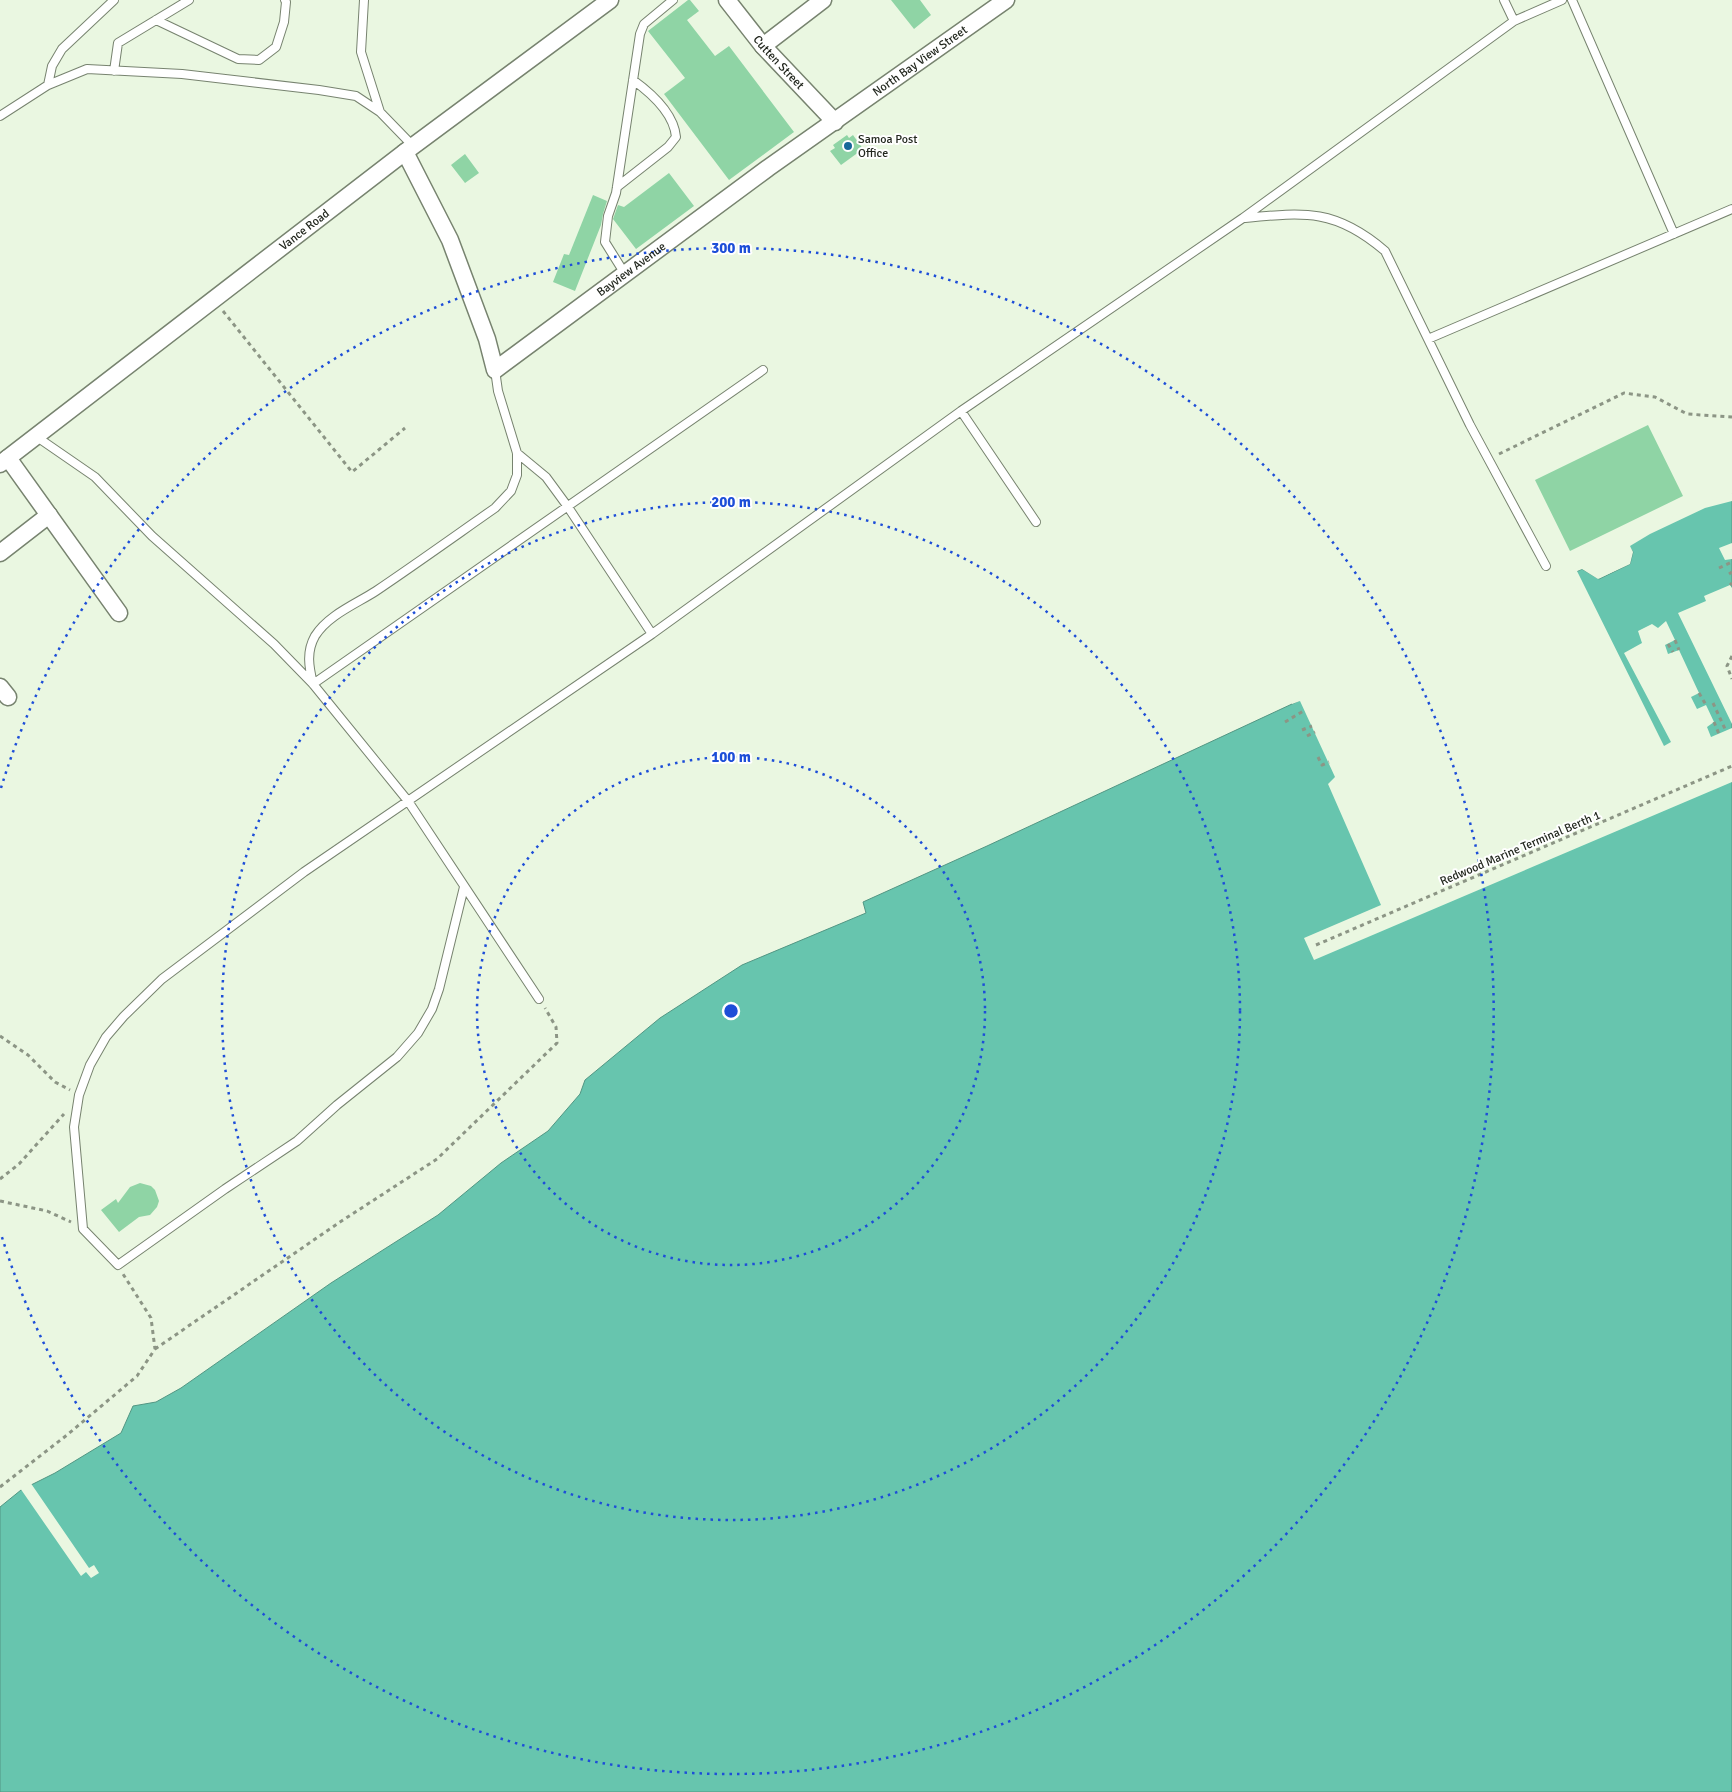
<svg xmlns="http://www.w3.org/2000/svg" width="1732" height="1792" viewBox="0 0 1732 1792" font-family="Signika,sans-serif">
<style>
.water{fill:#67c5ae;stroke:#529683}
.pier{fill:#eaf7e1}
.building{fill:#8fd4a5}
.lines{fill:none;stroke-linecap:round;stroke-linejoin:round}
.lane-casing{stroke:#77836f;stroke-width:10}
.street-casing{stroke:#77836f;stroke-width:19}
.path{stroke:#8c9585;stroke-width:3;stroke-dasharray:4 4;stroke-linecap:butt}
.lane{stroke:#fff;stroke-width:8}
.street{stroke:#fff;stroke-width:16}
.ring{fill:none;stroke:#1d4ed8;stroke-width:2.5;stroke-dasharray:2.5 5}
.poi-dot{fill:#166799;stroke:#fff;stroke-width:2}
.labels{text-anchor:middle;stroke-width:4;stroke-linejoin:round;paint-order:stroke}
.street-label{font-size:12px;fill:#22271e;stroke:#fff}
.poi-label{font-size:12px;fill:#22271e;stroke:#fff;text-anchor:start}
.centre{fill:#1d4ed8;stroke:#fff;stroke-width:2.5}
.ring-label{font-size:15px;text-anchor:middle;font-weight:bold;fill:#1d4ed8;stroke:#fff;stroke-width:4;stroke-linejoin:round;paint-order:stroke}
</style>
<rect width="100%" height="100%" fill="#eaf7e1"/>
<path class="water" d="M1732 494V1792H0V1507L21 1490 55 1473 121 1433 133 1406 156 1402 181 1388 331 1283 438 1215 501 1163 548 1131 580 1094 585 1080 660 1018 742 965 866 913 863 902 987 846 1582 569 1599 579 1630 564 1633 552 1624 539Z"/>
<path class="pier" d="M1732 493V501L1705 508 1650 534 1630 546 1633 552 1630 564 1598 579 1582 569 1577 571 1664 746 1671 742 1624 653 1642 643 1638 631 1652 624 1658 628 1666 621 1675 640 1665 645 1668 654 1679 650 1699 693 1691 697 1697 709 1706 705 1714 722 1707 727 1711 737 1732 728V782L1314 960 1304 938 1381 905 1328 784 1335 777 1300 701 1292 704 1291 701 1581 566 1599 576 1628 562 1630 553 1622 540 1623 537 1726 494Z
M1732 543V559L1725 560 1719 548Z
M1730 585 1732 588V724L1678 613 1706 601 1704 596Z
M30 1482 89 1568 94 1565 99 1573 91 1578 86 1572 81 1576 20 1488Z"/>
<path class="building" d="M688 0H690L699 11 687 20 715 56 729 46 794 132 729 180 664 94 685 78 648 31Z
M891 0H920L931 15 914 29Z
M847 135 849 138 853 135 863 149 841 165 830 151 835 148 833 145Z
M465 154 479 173 465 183 451 165Z
M669 173 694 206 636 249 613 219 618 205 624 207Z
M593 195 607 201 603 214 601 225 575 291 553 282 564 254 569 255Z
M1648 425 1683 496 1570 551 1535 480Z
M140 1183 151 1186 155 1190 159 1201 157 1207 150 1215 139 1217 119 1232 101 1210 116 1199 118 1203 130 1187Z"/>
<g class="lines">
<g class="lane-casing">
<path id="lane" d="M364 0 361 52 380 112
M1504 0 1514 21
M1572 0 1674 234
M156 20 238 59 259 60 276 47 284 22 286 2 285 0
M114 71 118 43 189 0
M48 85 52 66 62 49 114 0
M0 116 48 85 87 69 182 74 319 90 356 96 380 112 413 146
M617 187 668 147 676 137C674 114 651 93 633 80
M1245 218C1306 212 1336 209 1385 251L1470 425 1546 566
M625 274 605 242 608 216 616 193 640 34 644 24 673 0
M1428 339 1732 209
M495 370 498 391 517 453V475L511 491 495 508C455 536 416 564 376 591 356 604 328 615 315 636 306 652 309 667 313 684L763 370
M961 411 1036 522
M37 437 95 477 152 536 274 644 313 684 408 801 539 999
M517 453 546 477 568 507 652 634
M464 887 439 989 432 1009 418 1033 397 1057 337 1105 297 1141 225 1189 118 1265 83 1229 74 1127 79 1095 90 1065 106 1037 124 1016 162 979 304 872 652 634 961 411 1243 218 1514 21 1562 0"/>
</g>
<g class="street-casing">
<g id="street">
<path id="s1" d="M727 0 763 46 835 122"/>
<path d="M763 46 823 0"/>
<path id="s2" d="M405 152 450 240 487 339 495 370 768 168 1006 0"/>
<path d="M8 458 119 613"/>
<path id="s3" d="M0 464 405 152 610 0"/>
<path d="M0 553 49 515"/>
<path d="M0 687 8 697"/>
</g>
</g>
<path class="path" d="M223 311 352 472 405 428
M1499 454 1624 393 1655 397 1687 414 1732 417
M1719 568 1732 562
M1729 574 1732 572
M1730 585 1732 583
M1675 640 1679 650
M1668 644 1673 652
M1732 656 1727 666 1732 679
M1699 693 1706 705
M1713 703 1726 731
M1285 722 1305 710
M1714 722 1719 734
M1302 730 1312 726
M1307 736 1315 732
M1318 757 1322 765 1329 762
M1316 945 1732 766
M0 1036 28 1055 55 1082 70 1090
M0 1179 19 1164 64 1114
M0 1201 47 1211 71 1222
M155 1349 340 1222 437 1159 557 1043 556 1027 545 1008
M0 1487 67 1435 137 1376 155 1349 151 1318 123 1274"/>
<use href="#lane" class="lane"/>
<use href="#street" class="street"/>
</g>
<g class="ring">
<circle cx="731" cy="1011" r="254"/>
<circle cx="731" cy="1011" r="509"/>
<path d="M1 788A763 763 0 1 1 1 1234"/>
</g>
<circle class="poi-dot" cx="848" cy="146" r="5"/>
<g class="labels">
<g class="street-label">
<text dy="4" stroke="none"><textPath href="#s2" startOffset="762">North Bay View Street</textPath></text>
<text dy="4" stroke="none"><textPath href="#s1" startOffset="81">Cutten Street</textPath></text>
<text dy="4" stroke="none"><textPath href="#s3" startOffset="384">Vance Road</textPath></text>
<text dy="4" stroke="none"><textPath href="#s2" startOffset="406">Bayview Avenue</textPath></text>
<text transform="translate(1520 848) rotate(-23)" y="4">Redwood Marine Terminal Berth 1</text>
</g>
<g class="poi-label">
<text x="858" y="143">Samoa Post<tspan x="858" dy="14">Office</tspan></text>
</g>
</g>
<circle cx="731" cy="1011" r="8" class="centre"/>
<g class="ring-label">
<text x="731" y="253">300 m</text>
<text x="731" y="507">200 m</text>
<text x="731" y="762">100 m</text>
</g>
</svg>
